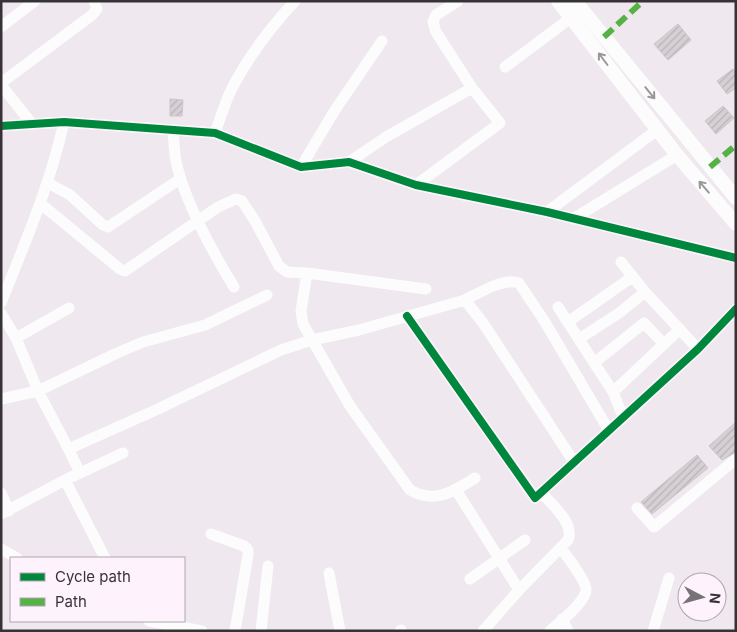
<svg xmlns="http://www.w3.org/2000/svg" width="737" height="632" viewBox="0 0 737 632" font-family="Inter,sans-serif">
<style>
.building{fill:url(#building-hatch);stroke:#cbc5c9}
.lines{fill:none;stroke-linecap:round;stroke-linejoin:round}
.minor{stroke:#fdfcfc;stroke-width:11}
.major{stroke:#fdfcfc;stroke-width:14}
.quiet{stroke:#56b246;stroke-width:6;stroke-dasharray:12 6;stroke-linecap:butt}
.cycleway-casing{stroke:#fef3fd;stroke-width:11}
.cycleway{stroke:#00873e;stroke-width:8}
.oneway{stroke:#9a9799}
</style>
<defs>
<pattern id="building-hatch" width="6" height="6" patternUnits="userSpaceOnUse" patternTransform="scale(1.25)"><rect width="6" height="6" fill="#d6d0d4"/><path d="M-1 1l2-2M0 6l6-6M5 7l2-2" fill="none" stroke="#b8b3b7"/></pattern>
</defs>
<rect width="100%" height="100%" fill="#efe8ee"/>
<path class="building" d="M678 24 691 40 668 60 654 44Z
M733 69 736 74V88L727 94 717 81Z
M170 99 183 100 182 116H170Z
M723 106 734 118 716 134 705 121Z
M736 422V452L722 460 709 446Z
M697 455 708 468 652 514 641 502Z"/>
<g class="lines">
<path class="minor" d="M1 27 35 1
M505 67 572 17
M1 83 92 15 97 9 94 1
M1 85 32 124
M1 126 64 122 215 133 301 167 349 162 416 185 547 212 736 258
M173 130C174 140 174 151 176 161 184 200 213 253 234 287
M215 133C220 119 225 103 231 90 248 57 270 28 295 1
M349 162 386 137 472 88
M301 167 335 110 382 41
M48 183 70 195 103 225 108 227 180 179
M416 185 500 123 472 88 436 32 433 22 436 15 458 1
M41 204 120 269 125 271 199 220 218 207 236 199 242 201 255 221 279 266 287 272 307 273 426 289
M547 212 657 130
M573 219 677 155
M621 262 645 292 698 349
M307 273 301 311 303 324 350 406 410 490C435 504 453 492 475 478
M1 303C25 243 50 185 64 122
M558 307 613 392 623 417
M1 313 16 338 38 391 70 452
M407 316 535 498 698 349 736 309
M568 322 632 277
M16 338 69 308
M579 339 619 313 645 292
M594 363 644 323 664 344
M613 392 680 329
M1 399 38 391 117 353 143 342 205 325 267 295
M574 462 483 323 465 300C479 293 505 277 519 283L545 322 608 429
M80 473 70 452 73 447 158 409 281 350 312 340 359 330 465 300
M65 480 105 558
M456 490 519 590
M1 493 9 511
M637 508 654 527 736 459
M1 514 65 480 123 453
M211 534 244 546 248 550V555L235 631
M1 549 17 558
M329 573 340 631
M470 579 525 540
M562 619 568 631
M149 621 202 631
M261 631 268 566
M400 631 401 630
M483 631 519 590 568 540C575 523 551 504 541 492
M550 631C559 622 586 603 586 589 585 579 567 557 561 548
M653 631 669 578"/>
<path class="major" d="M558 1 677 155 736 224
M575 1 736 198"/>
<path class="quiet" d="M604 37 643 1
M710 167 736 145"/>
<g class="cycleway-casing">
<path id="cycleway" d="M1 126 64 122 215 133 301 167 349 162 416 185 547 212 736 258
M407 316 535 498 698 349 736 309"/>
</g>
<use href="#cycleway" class="cycleway"/>
</g>
<defs><path id="oneway-shaft" d="M-6 0H5M1.5-3L5.5 0L1.5 3" fill="none" stroke-width="1.6" stroke-linecap="round" stroke-linejoin="round" transform="scale(1.25)"/></defs>
<g class="oneway">
<use href="#oneway-shaft" transform="translate(603 59) rotate(-127)"/>
<use href="#oneway-shaft" transform="translate(650 93) rotate(51)"/>
<use href="#oneway-shaft" transform="translate(704 187) rotate(-131)"/>
</g>
<rect width="737" height="632" fill="none" stroke="#373236" stroke-width="5"/>
<rect x="10" y="557" width="175" height="65" fill="#fef3fd" stroke="#aea6ad"/>
<rect x="20" y="573" width="25" height="8" fill="#00873e" stroke="#aea6ad"/>
<text x="55" y="582" font-size="15" fill="#373236">Cycle path</text>
<rect x="20" y="598" width="25" height="8" fill="#56b246" stroke="#aea6ad"/>
<text x="55" y="607" font-size="15" fill="#373236">Path</text>
<g transform="translate(702 597) rotate(96)"><circle r="24" fill="#fef3fd" stroke="#aea6ad"/>
<path d="M0-4L9 19L0 12L-9 19Z" fill="#777276"/>
<text y="-8" font-size="14" font-weight="bold" text-anchor="middle" fill="#373236">N</text>
</g>
</svg>
